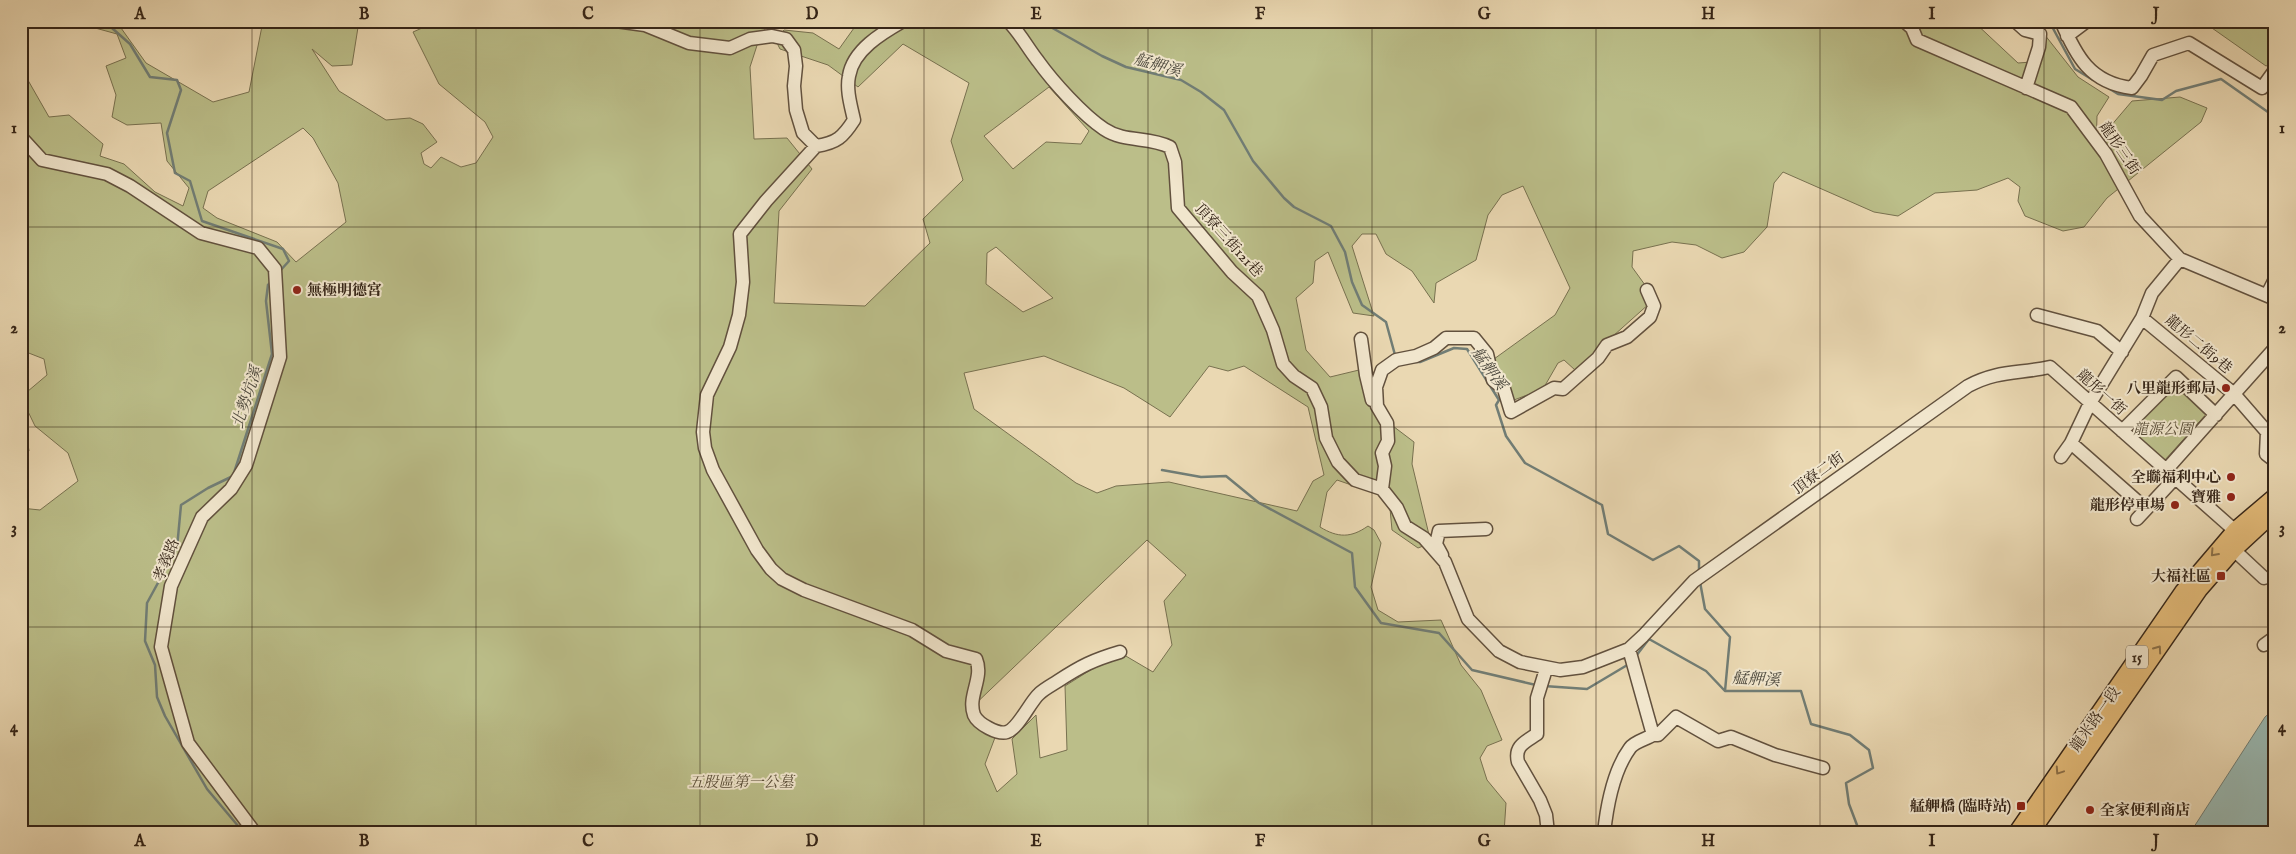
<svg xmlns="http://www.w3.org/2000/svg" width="2296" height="854" viewBox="0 0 2296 854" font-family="'IM FELL English','Noto Serif TC',serif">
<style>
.green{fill:#bbbe89;stroke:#787150;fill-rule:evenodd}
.water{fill:#99b9b3;stroke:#717d75}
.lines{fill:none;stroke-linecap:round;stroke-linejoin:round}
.stream{stroke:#717d75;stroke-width:2.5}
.minor-casing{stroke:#62513e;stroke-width:15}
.major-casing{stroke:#342417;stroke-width:18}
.minor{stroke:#f1e6cd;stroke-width:12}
.major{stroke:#e5bc79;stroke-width:15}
.oneway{stroke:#8c7048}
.grid{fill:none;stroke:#342417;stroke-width:1;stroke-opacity:0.55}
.poi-dot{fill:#8f2418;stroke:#f1e6cd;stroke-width:2}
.labels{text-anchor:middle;stroke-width:4;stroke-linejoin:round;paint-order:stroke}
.shield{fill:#f1e6cd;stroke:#6d5e4e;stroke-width:1}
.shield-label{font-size:14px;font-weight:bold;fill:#342417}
.street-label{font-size:15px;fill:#342417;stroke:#f1e6cd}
.poi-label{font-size:15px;font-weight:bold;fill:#342417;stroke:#f1e6cd;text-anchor:end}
.park-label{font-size:15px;font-style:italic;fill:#564a34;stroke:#f1e6cd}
.water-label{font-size:16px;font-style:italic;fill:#4d493e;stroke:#f1e6cd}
.neatline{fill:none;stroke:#342417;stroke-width:2}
.grid-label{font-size:16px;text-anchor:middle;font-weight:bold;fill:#342417}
</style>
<rect width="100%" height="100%" fill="#ead8b2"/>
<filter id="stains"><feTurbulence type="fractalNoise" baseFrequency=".004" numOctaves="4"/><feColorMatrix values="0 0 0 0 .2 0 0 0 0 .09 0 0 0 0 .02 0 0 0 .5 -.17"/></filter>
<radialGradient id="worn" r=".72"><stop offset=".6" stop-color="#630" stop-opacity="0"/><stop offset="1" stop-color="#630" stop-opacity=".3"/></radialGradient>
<path class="green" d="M21 21H116L146 63 213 102 249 92 263 21H359L352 65 332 66 312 49 339 91 386 120 410 118 423 124 437 142 421 153 424 164 431 168 441 157 461 167 476 163 493 137 485 122 439 84 413 32 438 21H774L761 33 750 67 754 139 787 138 812 169 779 211 774 303 865 306 930 243 923 219 963 180 951 141 969 83 903 44 858 87 828 65 780 49 775 39 784 30 813 33 839 49 859 21H1973L2018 63 2032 62 2037 25 2078 77 2109 97 2097 116 2096 149 2109 161 2104 134 2132 101 2180 97 2207 108 2201 122 2107 198 2084 227 2063 231 2025 216 2018 201 2020 187 2008 178 1977 190 1935 193 1898 216 1874 212 1783 172 1774 183 1767 227 1744 252 1722 258 1696 245 1672 242 1633 251 1632 267 1653 296 1650 303 1575 370 1564 360 1558 363 1543 389 1514 400 1506 397 1494 359 1555 315 1570 288 1523 186 1502 195 1488 215 1476 260 1436 283 1434 303 1412 271 1386 254 1376 234H1362L1352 246 1374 316 1353 313 1328 252 1315 261 1313 283 1296 298 1306 350 1330 377 1359 370 1381 417 1414 442 1412 464 1431 543 1418 548 1392 530 1389 498 1337 480 1327 492 1320 527C1338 538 1351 538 1368 526L1374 530 1381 543 1371 587 1378 610 1398 622 1441 620 1461 665 1481 690 1502 740 1487 746 1480 758 1487 780 1506 803 1504 833H21V508L40 510 78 481 68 453 35 426 21 397 47 375 44 359 21 350V68L49 117 69 115 103 144 100 156 124 164 155 192 183 206 189 188 167 161 161 123 127 125 112 117 116 95 106 66 126 58 117 34 77 23 25 22 21 24ZM1049 87 1089 131 1081 144 1046 142 1013 169 984 136ZM303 128 313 138 338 183 346 222 296 262 277 242 217 218 203 208 208 191ZM996 247 1053 298 1023 312 986 284 987 253ZM1044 356 1124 388 1170 417 1209 366 1228 371 1244 366 1308 407 1324 475 1313 481 1297 511 1169 482 1116 486 1097 493 1076 483 974 409 964 373ZM1147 540 1186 575 1164 601 1172 645 1153 672 1119 652 1065 686 1067 750 1040 758 1036 715 1012 739 1017 774 997 792 985 764 999 727 968 711Z
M2202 21H2272L2275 37V62L2266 66Z
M2177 383 2209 411 2164 461 2132 431Z
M26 432 29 451 21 456V433Z"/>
<path class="water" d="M2275 708V833H2190L2265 717Z"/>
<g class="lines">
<path class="stream" d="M104 21 130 44 150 77 177 80 181 90 167 133 175 173 190 181 202 221 283 249 289 261 279 272
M1040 21 1102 56 1126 67 1181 80 1201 92 1224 110 1253 161 1284 198 1294 207 1331 226 1345 252 1352 282 1362 305 1386 322 1395 355
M2049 21 2075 69 2093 80
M2105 86 2118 94 2162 100 2176 91 2221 79 2275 117
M1414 362H1420L1454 348 1467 349 1499 400 1496 405 1506 436 1525 463 1602 505 1608 534 1653 560 1679 546 1699 561V571
M1162 470 1201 477 1226 476 1259 503 1352 553 1355 587 1381 623 1439 633 1472 670 1536 685
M1700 582 1705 609 1730 637 1725 691H1801L1811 724 1850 735 1869 750 1873 768 1846 783 1849 804 1860 833
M1636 656 1649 639 1706 671 1725 691
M1544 686 1587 689 1629 664
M244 833 207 789 165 716 157 697 155 665 145 641 147 603 177 548 181 505 208 488 233 476 272 354 266 301 268 285 271 282"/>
<g class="minor-casing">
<path id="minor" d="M616 21 645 25 689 43 730 48 750 39 772 36 786 39 794 50 796 66 794 86 796 110 803 133 816 146C837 143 843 137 854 120 851 106 846 90 849 76 853 50 882 33 903 21
M1008 21C1020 33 1027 47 1038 61 1053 82 1083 115 1104 129 1125 143 1148 136 1170 147L1175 162 1178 208 1232 272 1258 296 1273 330 1283 364 1294 376 1312 388 1321 407 1326 438 1338 462 1355 480 1382 489 1397 508 1405 526 1424 538 1445 562 1468 619 1499 651 1520 662 1560 670 1583 667 1629 649 1643 636 1694 581 1968 386C1998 370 2018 374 2050 367L2241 536
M1904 21 1912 28 1917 40 2071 107 2106 154 2140 216 2180 259 2275 299
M2015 21 2025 30 2040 34 2039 47 2026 88
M2061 21C2076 56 2090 83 2132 88L2141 76 2153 55 2189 43 2262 88 2275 70
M2067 36 2087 21
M21 137 42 160 107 174 130 186 201 233 258 248 275 269 280 357 246 465 231 489 202 517 171 586 161 647 188 743 255 833
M816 146 766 201 740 234 743 282 739 315 730 347 707 395 703 432 705 448 713 470 757 550 771 569 782 579 804 590 912 630 946 651 976 659C984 678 967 696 974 715 978 724 998 735 1007 732 1018 729 1030 702 1039 694 1044 689 1052 685 1058 681 1081 666 1093 660 1120 652
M2267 295 2275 279
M2037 315 2097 331 2122 352
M2142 318 2234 394 2267 432 2266 454 2275 461
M1361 339 1366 375 1372 400
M2122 431 2176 377 2216 415
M2071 443 2146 509
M2061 457 2071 443 2090 403 2142 318 2152 293 2180 259
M2167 469 2275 348
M1382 489 1385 466 1382 453 1388 441 1387 423 1377 406 1376 387 1382 370 1396 360 1416 356 1434 348 1446 338H1474L1487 354 1493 380 1504 389 1511 412 1554 388 1563 389 1598 358 1607 345 1627 337 1650 317 1654 306 1647 290
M2137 519 2176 477
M2234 550 2264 578
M1442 555 1436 544 1439 531 1486 529
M2264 645 2275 637
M1546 669 1537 698V734C1525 742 1514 746 1518 762L1540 800 1546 815 1548 833
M1653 735H1658L1676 717 1718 741 1731 737 1775 755 1823 768
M1604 833C1607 805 1613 771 1630 748 1634 742 1646 739 1653 735L1629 649"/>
</g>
<g class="major-casing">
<path id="major" d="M2016 833 2183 591 2235 530 2275 496
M2031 833 2200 589 2234 550 2275 512"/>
</g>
<use href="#minor" class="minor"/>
<use href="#major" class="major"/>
</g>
<defs><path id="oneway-chevron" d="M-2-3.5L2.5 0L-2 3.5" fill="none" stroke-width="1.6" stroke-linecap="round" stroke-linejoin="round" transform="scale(1.25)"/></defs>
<g class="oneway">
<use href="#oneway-chevron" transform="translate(2214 553) rotate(132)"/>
<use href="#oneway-chevron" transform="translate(2158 649) rotate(-55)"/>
<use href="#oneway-chevron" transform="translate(2059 771) rotate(124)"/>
</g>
<path class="grid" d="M252 21V833M476 21V833M700 21V833M924 21V833M1148 21V833M1372 21V833M1596 21V833M1820 21V833M2044 21V833M21 227H2275M21 427H2275M21 627H2275"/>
<g class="poi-dot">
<circle cx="297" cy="290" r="5"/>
<circle cx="2226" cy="388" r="5"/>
<circle cx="2231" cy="477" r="5"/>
<circle cx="2231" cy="497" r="5"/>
<circle cx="2175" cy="505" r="5"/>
<rect x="2216" y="571" width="10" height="10" rx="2.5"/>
<rect x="2016" y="801" width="10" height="10" rx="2.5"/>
<circle cx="2090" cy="810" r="5"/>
</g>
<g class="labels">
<rect class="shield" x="2126" y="645.5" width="22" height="23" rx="4"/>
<g class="shield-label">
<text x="2137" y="662">15</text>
</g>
<g class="street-label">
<text transform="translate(2120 148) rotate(56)" y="5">龍形三街</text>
<text transform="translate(1229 240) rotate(48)" y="5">頂寮三街121巷</text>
<text transform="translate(2199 344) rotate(40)" y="5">龍形二街9巷</text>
<text transform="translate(2102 392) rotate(42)" y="5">龍形一街</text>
<text transform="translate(1818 473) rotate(-36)" y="5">頂寮二街</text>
<text transform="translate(166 560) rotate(-68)" y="5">孝義路</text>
<text transform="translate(2095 719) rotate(-55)" y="5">龍米路一段</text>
</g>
<g class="poi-label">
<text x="307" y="295" text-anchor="start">無極明德宮</text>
<text x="2216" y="393">八里龍形郵局</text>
<text x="2221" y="482">全聯福利中心</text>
<text x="2221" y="502">寶雅</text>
<text x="2165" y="510">龍形停車場</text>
<text x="2211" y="581">大福社區</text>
<text x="2011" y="811">艋舺橋 (臨時站)</text>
<text x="2100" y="815" text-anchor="start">全家便利商店</text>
</g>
<g class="park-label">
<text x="2163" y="434">龍源公園</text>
<text x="741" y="787">五股區第一公墓</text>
</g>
<g class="water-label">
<text transform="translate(1158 64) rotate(16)" y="6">艋舺溪</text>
<text transform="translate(1490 368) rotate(55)" y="6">艋舺溪</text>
<text transform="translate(246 397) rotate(-72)" y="6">北勢坑溪</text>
<text transform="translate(1756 678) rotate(3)" y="6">艋舺溪</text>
</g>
</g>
<rect width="2296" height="854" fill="none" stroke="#ead8b2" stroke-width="55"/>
<rect x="28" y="28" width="2240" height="798" class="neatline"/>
<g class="grid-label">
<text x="140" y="19">A</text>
<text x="364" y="19">B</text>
<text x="588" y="19">C</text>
<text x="812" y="19">D</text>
<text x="1036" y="19">E</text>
<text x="1260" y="19">F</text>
<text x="1484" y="19">G</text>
<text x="1708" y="19">H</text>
<text x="1932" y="19">I</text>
<text x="2156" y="19">J</text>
<text x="14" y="133">1</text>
<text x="2282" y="133">1</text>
<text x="14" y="333">2</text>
<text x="2282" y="333">2</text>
<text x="14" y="533">3</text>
<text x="2282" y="533">3</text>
<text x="14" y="732">4</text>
<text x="2282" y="732">4</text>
<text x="140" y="846">A</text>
<text x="364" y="846">B</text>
<text x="588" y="846">C</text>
<text x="812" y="846">D</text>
<text x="1036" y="846">E</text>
<text x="1260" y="846">F</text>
<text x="1484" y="846">G</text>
<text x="1708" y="846">H</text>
<text x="1932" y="846">I</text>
<text x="2156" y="846">J</text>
</g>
<rect width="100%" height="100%" filter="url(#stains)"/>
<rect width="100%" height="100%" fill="url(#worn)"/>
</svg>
